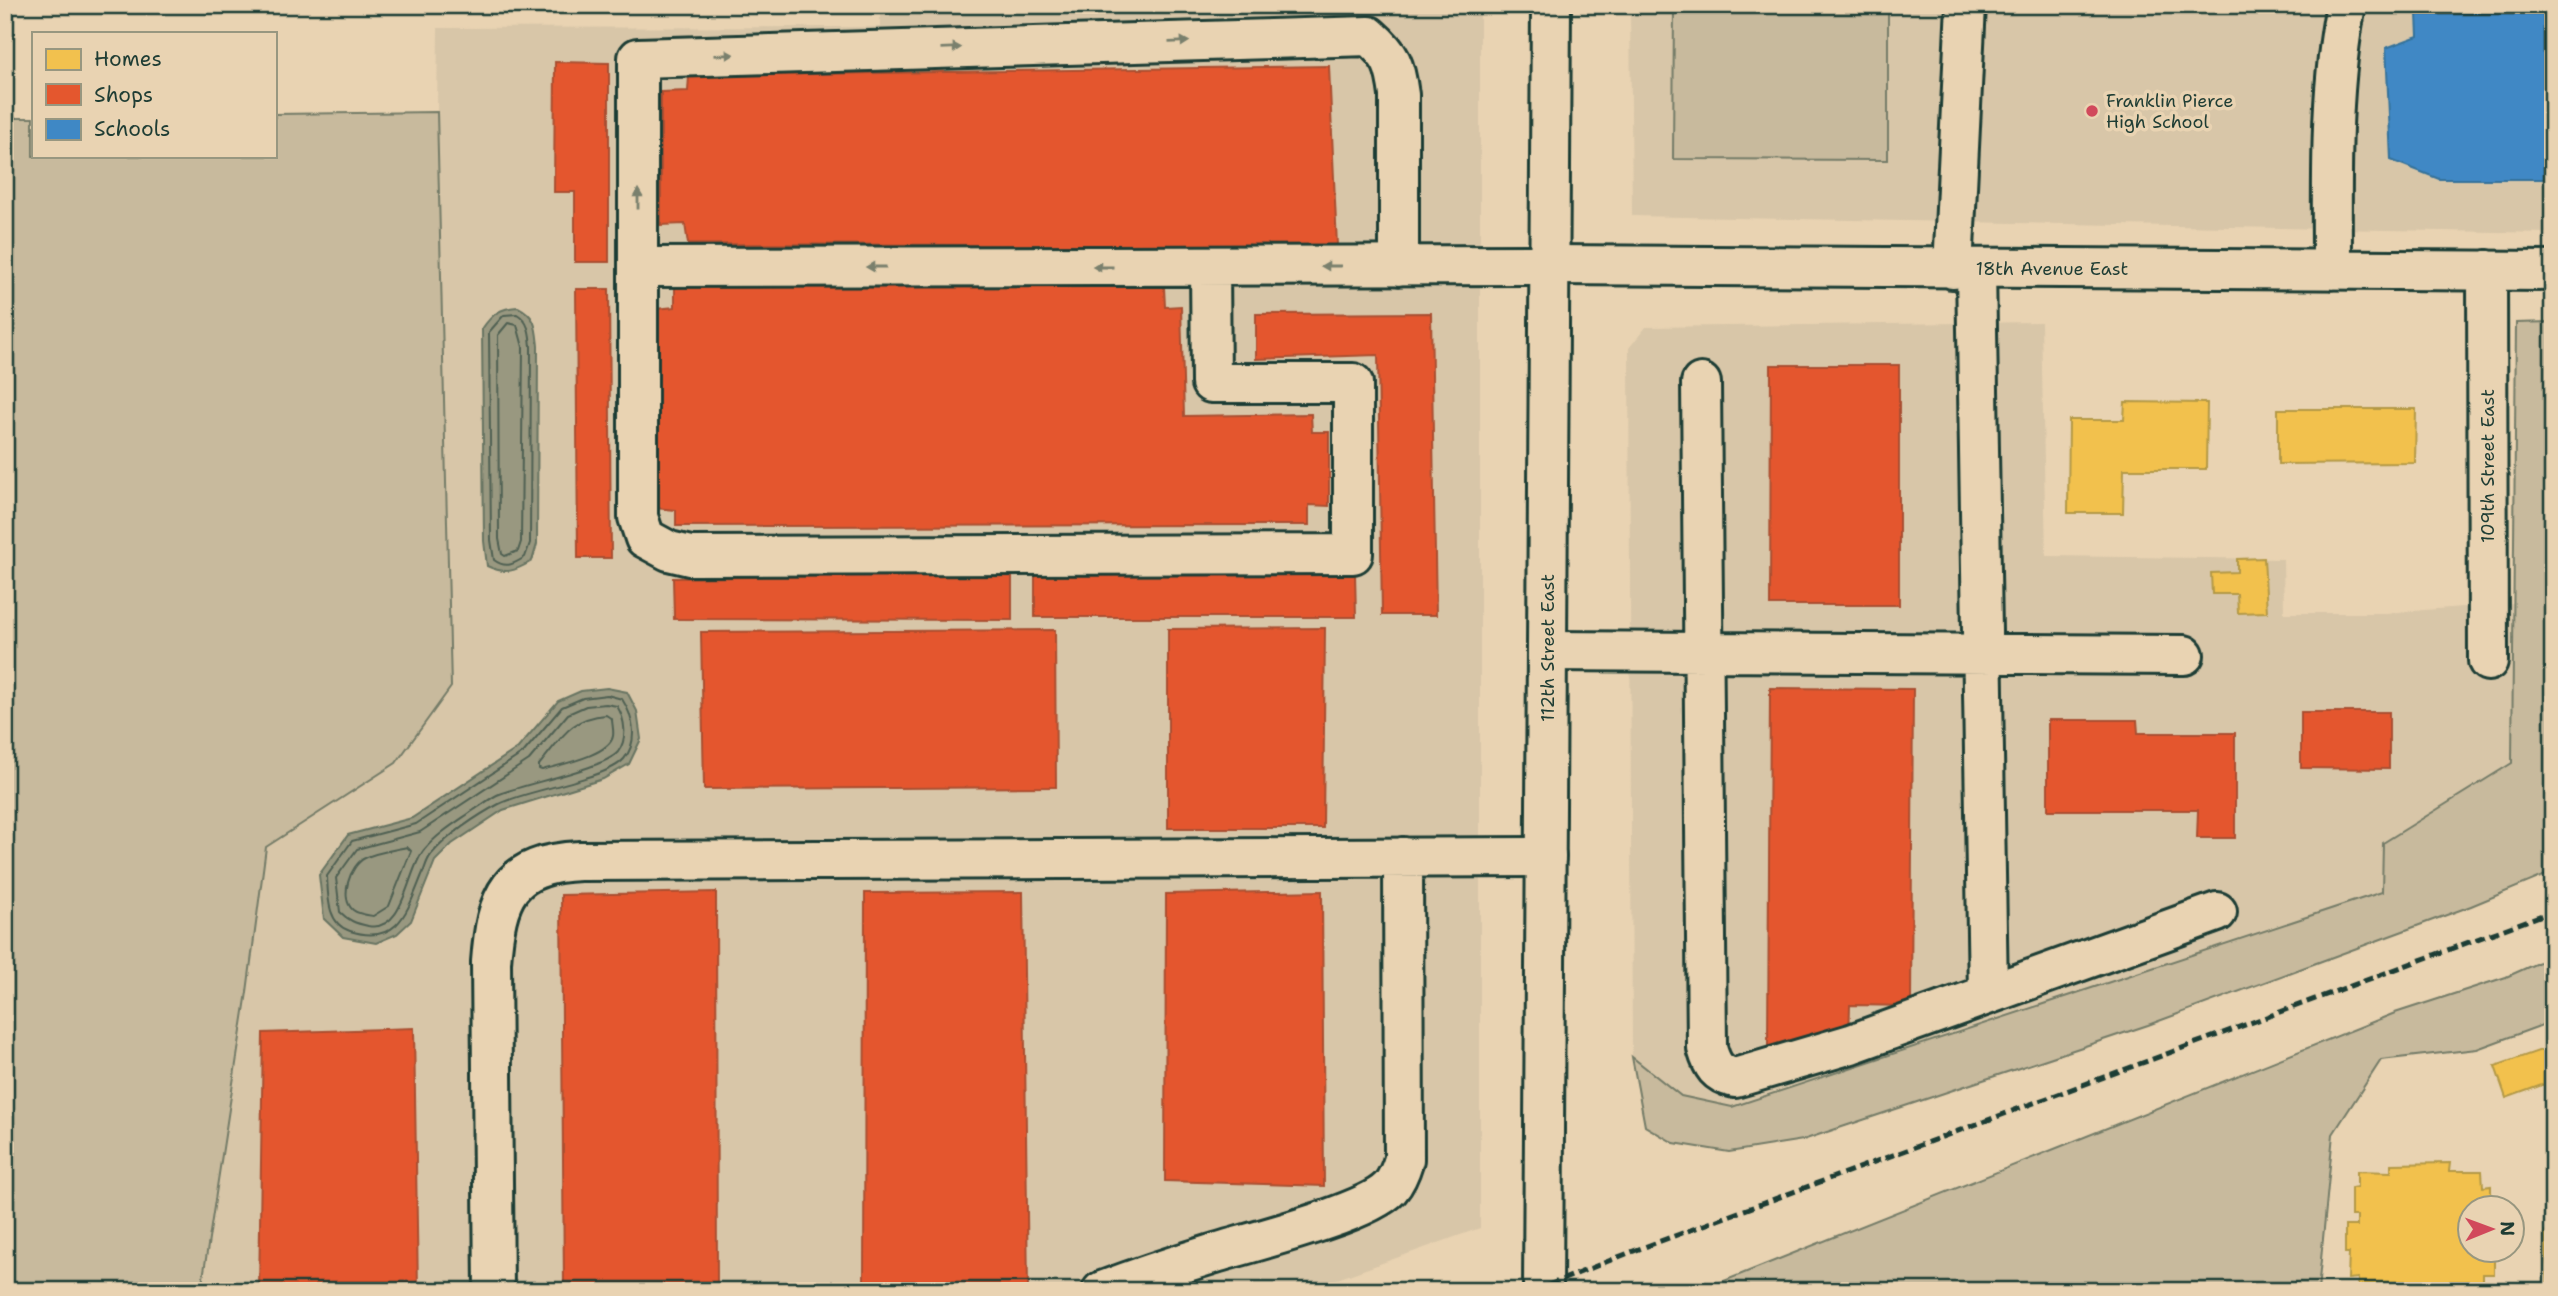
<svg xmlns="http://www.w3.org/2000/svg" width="2558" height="1296" viewBox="0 0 2558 1296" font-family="'Shantell Sans',sans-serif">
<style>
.built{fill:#d8c6a8}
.green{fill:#c8ba9d;stroke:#747c68;stroke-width:2}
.water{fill:#999880;stroke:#687462;stroke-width:2}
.homes{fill:#f2c14e;stroke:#b39946;stroke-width:2}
.shops{fill:#e4572e;stroke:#a94f30;stroke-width:2}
.schools{fill:#3f88c5;stroke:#35729a;stroke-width:2}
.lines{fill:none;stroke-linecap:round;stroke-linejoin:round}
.shore{stroke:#506152;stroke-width:2}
.minor-casing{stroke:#1f3d34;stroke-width:44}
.major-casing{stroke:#1f3d34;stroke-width:44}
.minor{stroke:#e9d3b2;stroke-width:38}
.major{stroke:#e9d3b2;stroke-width:38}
.rail{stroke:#1f3d34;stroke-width:5;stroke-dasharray:10 5;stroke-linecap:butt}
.oneway{fill:#7a806d}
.poi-dot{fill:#d1495b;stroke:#e9d3b2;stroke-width:2.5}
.labels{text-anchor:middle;stroke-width:7;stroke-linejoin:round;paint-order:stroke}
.poi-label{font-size:18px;fill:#1f3d34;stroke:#e9d3b2;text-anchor:start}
.street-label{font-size:18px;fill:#1f3d34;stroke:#e9d3b2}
</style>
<rect width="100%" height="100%" fill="#e9d3b2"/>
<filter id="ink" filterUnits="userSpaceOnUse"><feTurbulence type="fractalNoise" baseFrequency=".0143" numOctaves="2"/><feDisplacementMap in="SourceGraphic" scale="14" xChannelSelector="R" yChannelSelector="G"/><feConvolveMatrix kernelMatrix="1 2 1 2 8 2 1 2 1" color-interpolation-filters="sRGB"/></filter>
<g filter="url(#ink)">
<path class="built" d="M880 5H1480V1228L1304 1291H201L247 992 266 847 396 763 451 687 437 112 438 28 880 27Z
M1630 5H2553V233L1632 216Z
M2041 322 2046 556 2283 559 2284 613H2386L2513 603 2512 763 2383 843 2382 892 1732 1107 1681 1096 1632 1057 1629 348 1646 327Z"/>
<path class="green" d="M1674 5H1888V160L1673 159Z
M437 112 451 687 396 763 266 847 247 992 201 1291H5V118H33V156H275V114Z
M2553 322V872L2471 906 2148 1025 1803 1140 1729 1152 1674 1143 1645 1126 1632 1057 1681 1096 1732 1107 2382 892 2383 843 2512 763 2516 323Z
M2553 956V1021L2477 1049 2381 1060 2333 1134 2318 1291H1699L2395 1013 2506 977Z"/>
<path class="water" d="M518 307C536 316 536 327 538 346L537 544 532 561C515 571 506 575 487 566L484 541 482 329C492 314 500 308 518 307Z
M607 688 627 692 637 711 641 739 629 764 603 779 503 810 452 844 435 861 411 921 397 934 376 943 343 937 324 919 319 875 348 835 412 818 518 748 558 701 581 691Z"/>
<path class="homes" d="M2125 402 2207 403 2206 469H2124L2123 513H2068L2069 420H2124Z
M2278 409H2416L2415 463 2278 464Z
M2264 558 2267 612 2238 613 2237 594H2212L2211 573 2237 572V559Z
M2553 1046V1081L2506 1098 2495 1066Z
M2450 1163 2449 1171H2482L2483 1187 2491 1186V1208H2470V1250H2494V1274H2483V1291H2358V1278L2348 1279 2349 1253H2345V1226H2357V1216H2351V1188L2357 1187V1171L2391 1172V1164Z
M2550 1194H2553V1222H2550Z
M2545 1232H2553V1285H2548Z"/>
<path class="shops" d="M555 62 609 63V262H575V192H554Z
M1329 66 1337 246 688 244 685 224 661 225V92L688 91 689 76Z
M675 287H1164L1165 307 1181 306 1184 416 1311 414 1312 432H1329V506L1309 505V525L676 526V510L655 508 656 309 675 307Z
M576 289H609L611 558H578Z
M1431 313 1436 615H1382L1378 355 1256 359V314Z
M1771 365H1899V605H1770Z
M1355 572 1356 617H1035V575Z
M1012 574V620L674 619 673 578Z
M1325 628 1323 828H1168V629Z
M1055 630 1056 787 704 789 701 632Z
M1770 688 1913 689 1911 1006 1850 1005 1849 1037 1820 1047H1768Z
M2301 712H2389V769L2301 768Z
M2048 720H2137L2138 733H2235V838H2197L2198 810H2048Z
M1322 891 1324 1186 1165 1181 1166 894Z
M716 892 717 1291H564L561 895Z
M1023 892 1028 1291H864L865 893Z
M414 1028 418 1291H259L263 1033Z"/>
<path class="schools" d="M2432 5H2553V179H2439L2391 160 2386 48 2418 36 2417 14 2433 13Z"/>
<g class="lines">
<path class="shore" d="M517 314C529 321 530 334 531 347L530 543 525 557C514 564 506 569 494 560L491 540 489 332 504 315Z
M508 323 517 325 523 347 521 542 518 551 505 556 502 554 499 539 498 335Z
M607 695 622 699C633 716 639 741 624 759 607 779 526 790 499 804 478 815 445 837 431 855 426 861 425 869 422 875 407 912 398 946 350 931 327 924 328 896 327 876L352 841 416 824 523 753 562 707 583 698Z
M606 704 617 706C625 719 628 739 618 752 604 769 521 784 497 795 489 799 482 805 474 810 457 822 438 833 424 850 407 870 405 933 368 926 355 923 349 921 340 912L336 878 357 849 420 832 529 760 568 714 586 706Z
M606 715 612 719C612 724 614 731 613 736 610 755 559 765 542 770L539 769V765C562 738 569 718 606 715Z
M407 847 411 851 389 906 373 916C366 915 358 914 353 910 339 898 350 865 365 858 377 852 394 850 407 847Z"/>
<g class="minor-casing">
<path id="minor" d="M639 267 1551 265 2553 271
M1210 267 1211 383H1353V554L690 556 669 551 645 538 638 517V58L1369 36C1392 56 1395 65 1399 95V266
M1953 269 1966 5
M1976 269 1988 994
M2332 270C2332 181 2329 92 2346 5
M2487 270 2488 661
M1701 383 1707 1048C1712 1066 1717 1074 1735 1078L1851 1044 2217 912
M1547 651 2184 655
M494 1291 491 962C496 896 508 864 580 861L1546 857
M1102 1291C1137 1278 1173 1266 1209 1255 1247 1243 1366 1214 1390 1188 1397 1180 1401 1169 1404 1159L1403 857"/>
</g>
<g class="major-casing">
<path id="major" d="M1543 1291 1551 5"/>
</g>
<use href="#minor" class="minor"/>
<use href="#major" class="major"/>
<path class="rail" d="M1534 1291 1631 1252 2553 911"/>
</g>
<defs><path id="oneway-solid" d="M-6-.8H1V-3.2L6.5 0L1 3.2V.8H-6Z" transform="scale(1.75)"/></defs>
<g class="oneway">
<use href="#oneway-solid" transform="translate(1179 42) rotate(-2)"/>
<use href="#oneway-solid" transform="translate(951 48) rotate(-2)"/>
<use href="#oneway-solid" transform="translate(724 55) rotate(-2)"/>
<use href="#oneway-solid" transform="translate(638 199) rotate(-90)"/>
<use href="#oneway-solid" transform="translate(1331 266) rotate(180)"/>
<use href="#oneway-solid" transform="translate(876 267) rotate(180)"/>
<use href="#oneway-solid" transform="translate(1103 267) rotate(180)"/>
</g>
</g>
<circle class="poi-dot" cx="2092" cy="111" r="7"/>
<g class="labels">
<g class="poi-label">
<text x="2106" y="107">Franklin Pierce<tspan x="2106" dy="21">High School</tspan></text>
</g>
<g class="street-label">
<text x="2052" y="275">18th Avenue East</text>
<text transform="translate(2488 466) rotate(-90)" y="6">109th Street East</text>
<text transform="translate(1548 648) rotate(-90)" y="6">112th Street East</text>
</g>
</g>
<rect width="2558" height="1296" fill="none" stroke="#e9d3b2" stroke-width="28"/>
<rect x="14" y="14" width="2530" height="1268" fill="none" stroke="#1f3d34" stroke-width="2.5" filter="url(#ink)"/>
<rect x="32" y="32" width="245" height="126" fill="#e9d3b2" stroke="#989780" stroke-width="2"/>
<rect x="46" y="49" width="35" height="21" fill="#f2c14e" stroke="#989780" stroke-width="2"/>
<text x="94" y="66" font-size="21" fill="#1f3d34">Homes</text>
<rect x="46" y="84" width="35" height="21" fill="#e4572e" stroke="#989780" stroke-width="2"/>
<text x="94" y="102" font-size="21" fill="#1f3d34">Shops</text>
<rect x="46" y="119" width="35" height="21" fill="#3f88c5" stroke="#989780" stroke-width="2"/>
<text x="94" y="136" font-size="21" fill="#1f3d34">Schools</text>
<g transform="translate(2491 1229) rotate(89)"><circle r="33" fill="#e9d3b2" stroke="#989780" stroke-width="2"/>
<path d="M0-5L12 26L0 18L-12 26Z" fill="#d1495b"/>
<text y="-10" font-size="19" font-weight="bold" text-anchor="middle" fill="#1f3d34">N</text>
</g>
</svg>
